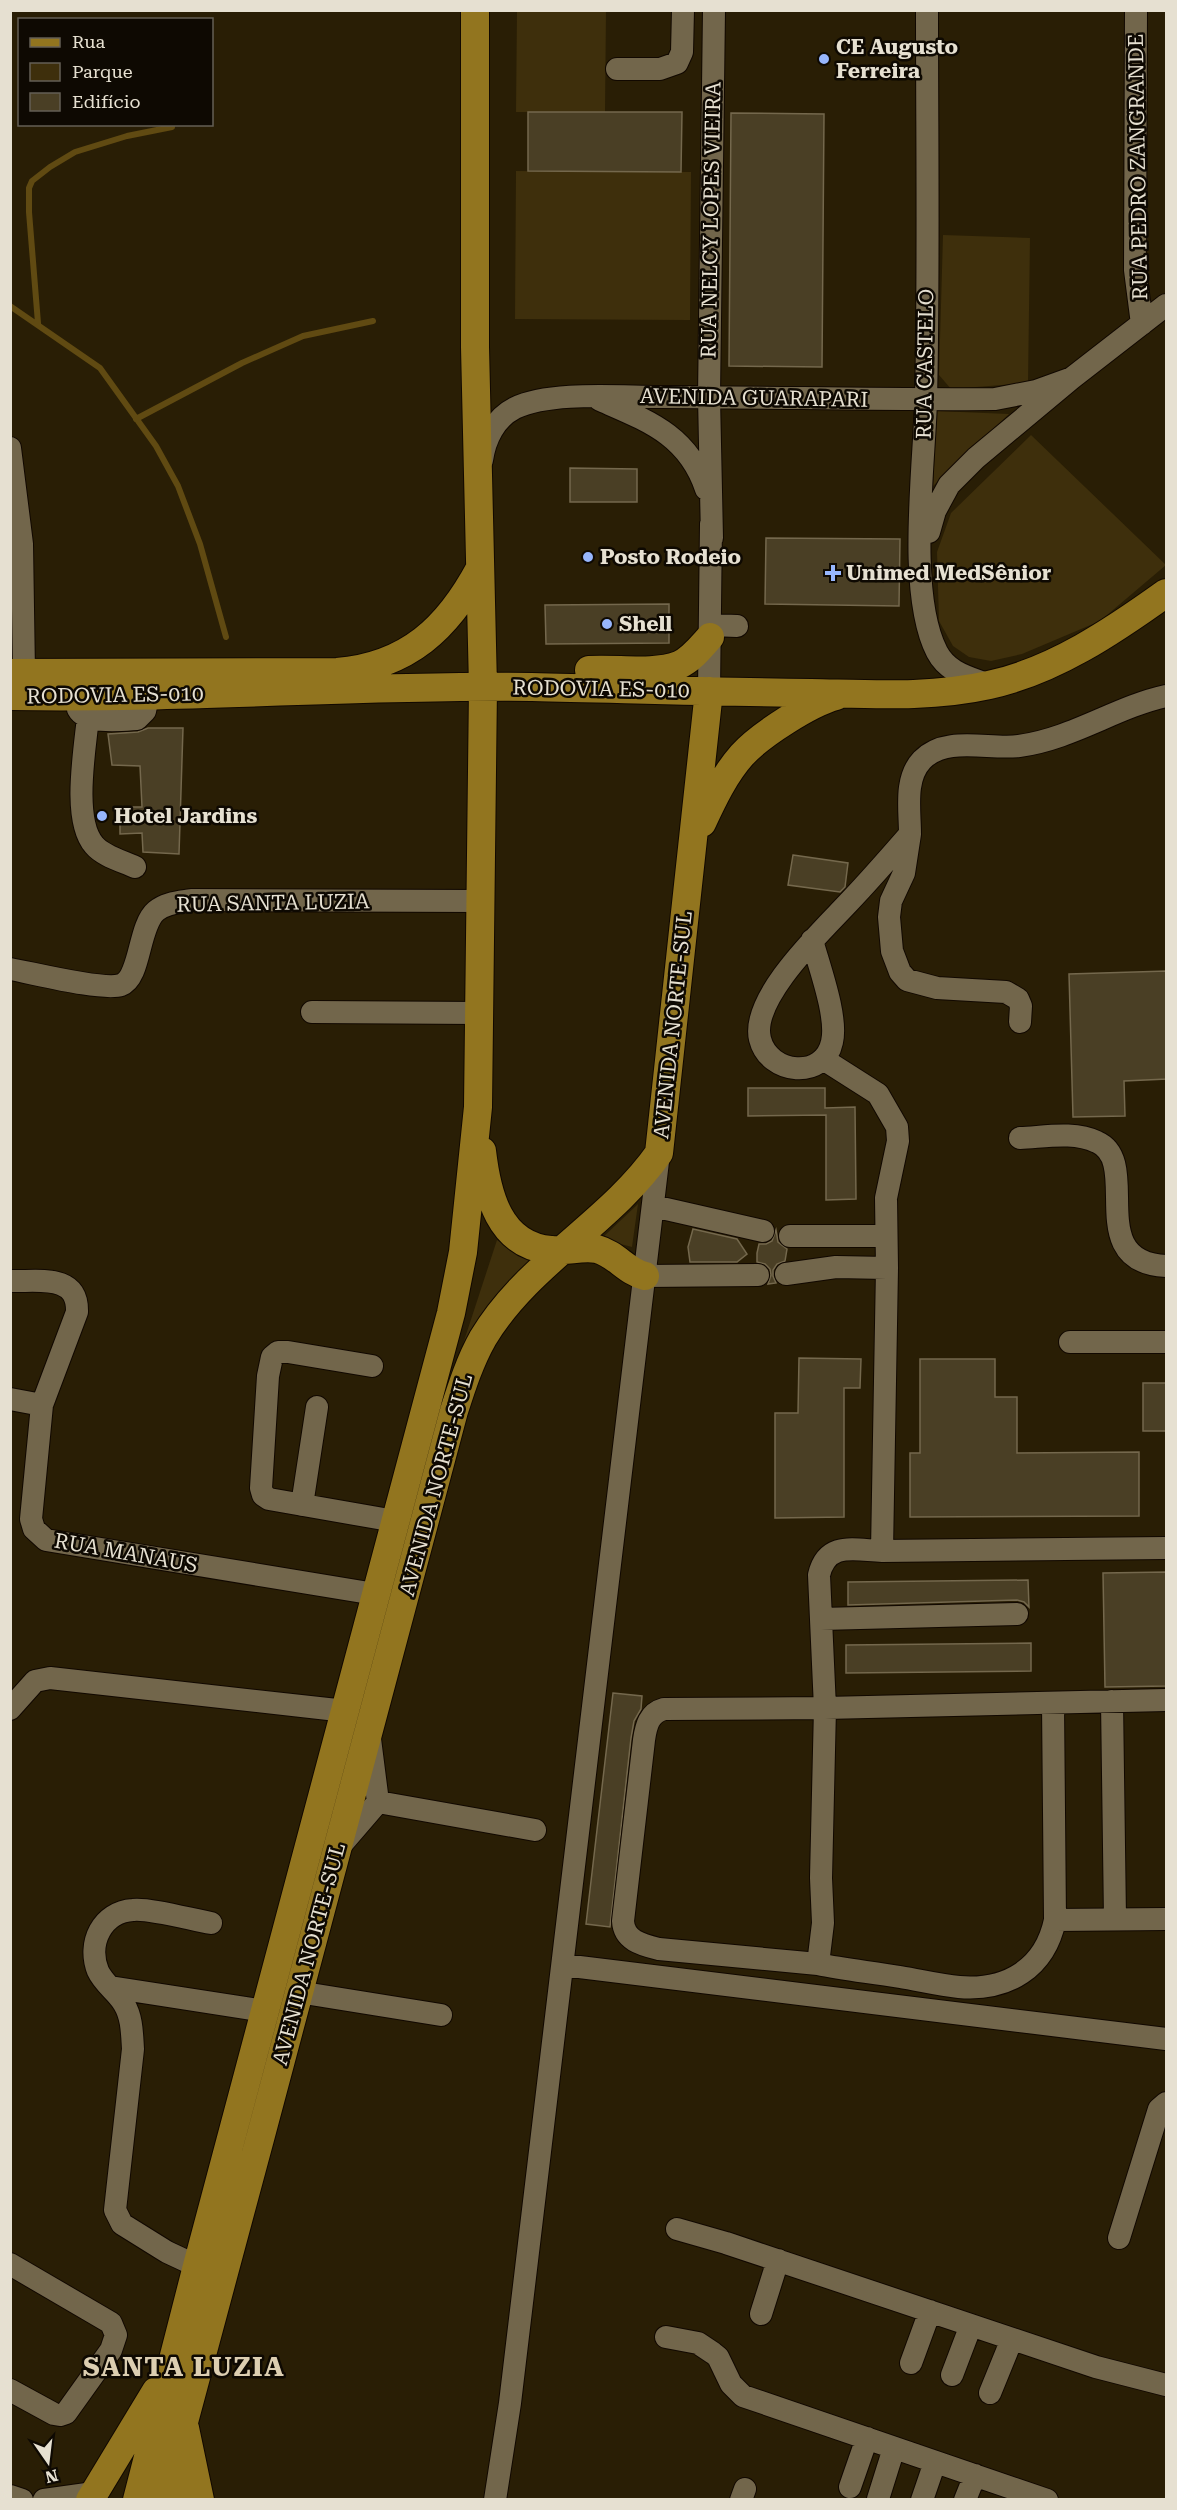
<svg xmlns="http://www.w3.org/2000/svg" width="1177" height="2510" viewBox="0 0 1177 2510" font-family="'Roboto Serif',serif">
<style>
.green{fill:#3e2f0c}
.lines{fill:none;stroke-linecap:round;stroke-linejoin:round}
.stream{stroke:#604a12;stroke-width:6}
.building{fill:#4a3f25;stroke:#74684d;stroke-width:1.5}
.minor-casing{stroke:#110800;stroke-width:24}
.major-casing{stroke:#110800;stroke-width:30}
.minor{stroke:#72664b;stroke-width:22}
.major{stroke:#92751f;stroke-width:28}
.poi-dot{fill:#97b6fd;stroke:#0e0902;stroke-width:2}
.labels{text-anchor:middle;stroke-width:5;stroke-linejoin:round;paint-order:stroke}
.poi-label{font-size:21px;font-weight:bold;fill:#e6e0d1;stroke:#0e0902;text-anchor:start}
.street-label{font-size:21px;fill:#e6e0d1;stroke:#0e0902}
.district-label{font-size:27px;font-weight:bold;letter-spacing:1.5px;fill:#dcceb1;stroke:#0e0902}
</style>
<rect width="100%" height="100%" fill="#291e05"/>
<path class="green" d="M517 11H606L605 112H516Z
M516 171 691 172 690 320 515 319Z
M943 235 1030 238 1028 383 951 389 939 375Z
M937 411 1009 414 933 486Z
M1031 435 1166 565 1100 621 1022 654 991 661 969 657 953 646 939 621 937 552 951 513Z
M638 1204 632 1247 601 1239Z
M497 1240 535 1263 490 1308 463 1344Z"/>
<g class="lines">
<path class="stream" d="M10 306 100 368 156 446 178 486 200 544 226 637
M38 323 29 212V188L32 181 50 167 75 152 127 136 172 127
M136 419 242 363 303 336 373 321"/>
</g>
<path class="building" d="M528 112H682L681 172 528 171Z
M731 113 824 114 822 367 729 366Z
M570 468 637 469V502H570Z
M766 538 900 539 899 606 765 604Z
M669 604V643L546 644 545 605Z
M148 728H183L179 854 143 852 142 833 120 834V807H142L140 766 112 765 108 734 138 732Z
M793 855 848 863 845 887 840 892 788 885Z
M1167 971V1079L1124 1081 1125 1116 1073 1117 1069 974Z
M748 1088H825V1108L855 1107 856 1199 826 1200V1115L748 1116Z
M693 1229 737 1239 747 1254 737 1262H690L688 1247Z
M776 1230 778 1242 787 1249 785 1261 777 1264 773 1270V1276L776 1283 768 1284 771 1275 770 1269 765 1264 757 1262V1253L759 1244H766L772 1241Z
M799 1358 861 1359 860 1388H844V1517L775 1518V1413H798Z
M920 1359H995V1397H1017V1453L1139 1452V1516L910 1517V1453H920Z
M1143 1383H1167V1431H1143Z
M1167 1572V1686L1105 1687 1103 1573Z
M1028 1580 1029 1607 1024 1602 1017 1600 848 1605V1582Z
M1031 1643V1671L846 1673V1645Z
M613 1693 642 1696 641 1709 634 1721 631 1738 610 1927 586 1924Z"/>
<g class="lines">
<g class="minor-casing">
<path id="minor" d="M927 10C927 140 929 271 926 401 924 467 907 594 937 652 948 673 969 677 989 685
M1136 10 1135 270 1142 324
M617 69H660L677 63 682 52 683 10
M600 400C648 421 688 435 706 489
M10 448 22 544 24 673
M482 460C485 439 495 418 515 408 550 391 619 397 659 397 771 397 883 400 995 399L1036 391 1072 378
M929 532 935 511 949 485 976 458 1072 378 1166 305
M712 538 709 397 714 10
M711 625 737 626
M709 691 711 524
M78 709C86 724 121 720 137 719L145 711 148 696
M88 717C85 749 72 820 94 845 103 856 122 861 135 867
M910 834 904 873 891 901 889 917 892 951 900 972 907 980 937 988 1006 992 1018 999 1021 1006 1020 1022
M812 940C819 966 838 1017 832 1042 824 1080 769 1075 760 1039 750 998 823 930 849 902 870 880 890 857 910 834 910 810 904 779 922 760 946 735 989 750 1019 746 1072 739 1116 707 1166 696
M10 969C33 973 103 991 121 985 141 978 138 926 156 911 165 903 179 902 191 900L480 901
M312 1012 479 1013
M823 1059 878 1094 897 1127 898 1141 886 1198 887 1268 882 1551 1166 1548
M1020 1138C1045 1137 1074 1131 1097 1142 1143 1162 1082 1262 1166 1266
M653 1206 763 1231
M790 1236H886
M786 1274 836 1267 887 1268
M645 1276 758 1275
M10 1281C38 1282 78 1273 77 1312L42 1405 31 1519 34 1529 46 1540 375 1594
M1070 1342H1166
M372 1366 288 1352H278L272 1357 268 1376 261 1488 263 1495 269 1499 395 1521
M10 1399 42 1405
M302 1505 317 1407
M882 1551C854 1550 827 1541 819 1575L825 1708 1166 1700
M821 1619 1017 1614
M1112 1701 1115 1919
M1053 1703 1055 1920 1166 1919
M10 1709 35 1681 50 1678 346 1711
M378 1802 535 1830
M341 1845 378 1802 370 1739
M818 1964 659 1949C643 1945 624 1941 623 1921L644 1740C646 1726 649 1713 664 1709L825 1708 821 1878 823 1923 818 1964C845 1970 872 1972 900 1977 919 1980 939 1985 959 1987 1008 1991 1045 1968 1055 1920
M563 1965 1166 2039
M110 1987 265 2011
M298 1992 441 2015
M677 2229 726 2243 1096 2367 1166 2385
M1119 2238 1159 2109 1166 2103
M10 2264 111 2323 116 2335 111 2350 66 2413 60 2415 54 2414 10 2390
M197 2266 167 2252 122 2224 115 2210 133 2049C132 2033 132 2017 124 2004 117 1992 104 1984 98 1971 87 1943 102 1912 133 1910 149 1908 193 1920 211 1923
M761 2314 778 2260
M666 2337 698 2343 713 2353 718 2357 731 2384 743 2396 1047 2500
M911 2363 930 2311
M952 2375 971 2325
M990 2393 1012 2339
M850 2487 867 2438
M10 2496 22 2500
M878 2499 894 2448
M44 2500 94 2493
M495 2500 510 2403 659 1153
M741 2500 745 2489
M922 2500 935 2462
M965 2500 975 2475"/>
</g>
<g class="major-casing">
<path id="major" d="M589 670C618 668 652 675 679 665 692 659 701 647 710 637
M10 673 337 672C408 666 448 628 480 568
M10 696C185 699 358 685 532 687 625 689 718 692 811 693 870 694 931 698 989 685 1054 671 1113 631 1166 593
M702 823C713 799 725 774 742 755 760 735 810 703 836 696
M482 1151C487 1194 499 1246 551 1250 566 1252 582 1246 597 1249 616 1254 627 1272 645 1276
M185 2428 200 2500
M148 2482 166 2487 192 2500
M90 2500 156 2391
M137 2500 197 2266 451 1313 463 1252 478 1107 483 687 475 347V10
M163 2500C260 2137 359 1774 454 1411 462 1386 470 1361 483 1338 528 1263 610 1223 659 1153L709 691"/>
</g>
<use href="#minor" class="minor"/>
<use href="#major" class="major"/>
</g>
<g class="poi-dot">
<circle cx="824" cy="59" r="6"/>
<circle cx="588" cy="557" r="6"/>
<path d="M830 564h6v6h6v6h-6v6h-6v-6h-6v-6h6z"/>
<circle cx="607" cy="624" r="6"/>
<circle cx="102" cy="816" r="6"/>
</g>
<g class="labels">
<g class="poi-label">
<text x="836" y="54">CE Augusto<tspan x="836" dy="24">Ferreira</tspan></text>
<text x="600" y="564">Posto Rodeio</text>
<text x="846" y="580">Unimed MedSênior</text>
<text x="619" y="631">Shell</text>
<text x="114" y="823">Hotel Jardins</text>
</g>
<g class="street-label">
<text transform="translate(1138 167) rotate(-91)" y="7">RUA PEDRO ZANGRANDE</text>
<text transform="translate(711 220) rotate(-89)" y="7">RUA NELCY LOPES VIEIRA</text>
<text transform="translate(925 364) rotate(-89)" y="7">RUA CASTELO</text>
<text transform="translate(754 398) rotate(1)" y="7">AVENIDA GUARAPARI</text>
<text transform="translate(601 689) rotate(1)" y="7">RODOVIA ES-010</text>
<text transform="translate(115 695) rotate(-1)" y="7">RODOVIA ES-010</text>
<text transform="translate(273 903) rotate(-1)" y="7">RUA SANTA LUZIA</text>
<text transform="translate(673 1025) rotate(-84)" y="7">AVENIDA NORTE-SUL</text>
<text transform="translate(436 1485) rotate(-75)" y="7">AVENIDA NORTE-SUL</text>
<text transform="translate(126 1553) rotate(10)" y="7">RUA MANAUS</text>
<text transform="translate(309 1954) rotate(-75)" y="7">AVENIDA NORTE-SUL</text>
</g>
<g class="district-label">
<text x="184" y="2376">SANTA LUZIA</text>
</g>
</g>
<rect width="1177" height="2510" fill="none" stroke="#e6e0d1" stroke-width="24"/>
<rect x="18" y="18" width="195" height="108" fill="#0e0902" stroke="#645f55" stroke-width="1.5"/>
<rect x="30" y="38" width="30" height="9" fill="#92751f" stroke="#645f55" stroke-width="1.5"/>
<text x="72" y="48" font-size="18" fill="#e6e0d1">Rua</text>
<rect x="30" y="63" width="30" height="18" fill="#3e2f0c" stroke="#645f55" stroke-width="1.5"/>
<text x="72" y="78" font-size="18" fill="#e6e0d1">Parque</text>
<rect x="30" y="93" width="30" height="18" fill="#4a3f25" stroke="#645f55" stroke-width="1.5"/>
<text x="72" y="108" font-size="18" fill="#e6e0d1">Edifício</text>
<g transform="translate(48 2462) rotate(166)" stroke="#0e0902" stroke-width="4.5" paint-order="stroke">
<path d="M0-4.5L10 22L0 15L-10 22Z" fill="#e6e0d1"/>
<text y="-9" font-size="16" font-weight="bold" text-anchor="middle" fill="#e6e0d1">N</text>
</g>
</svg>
